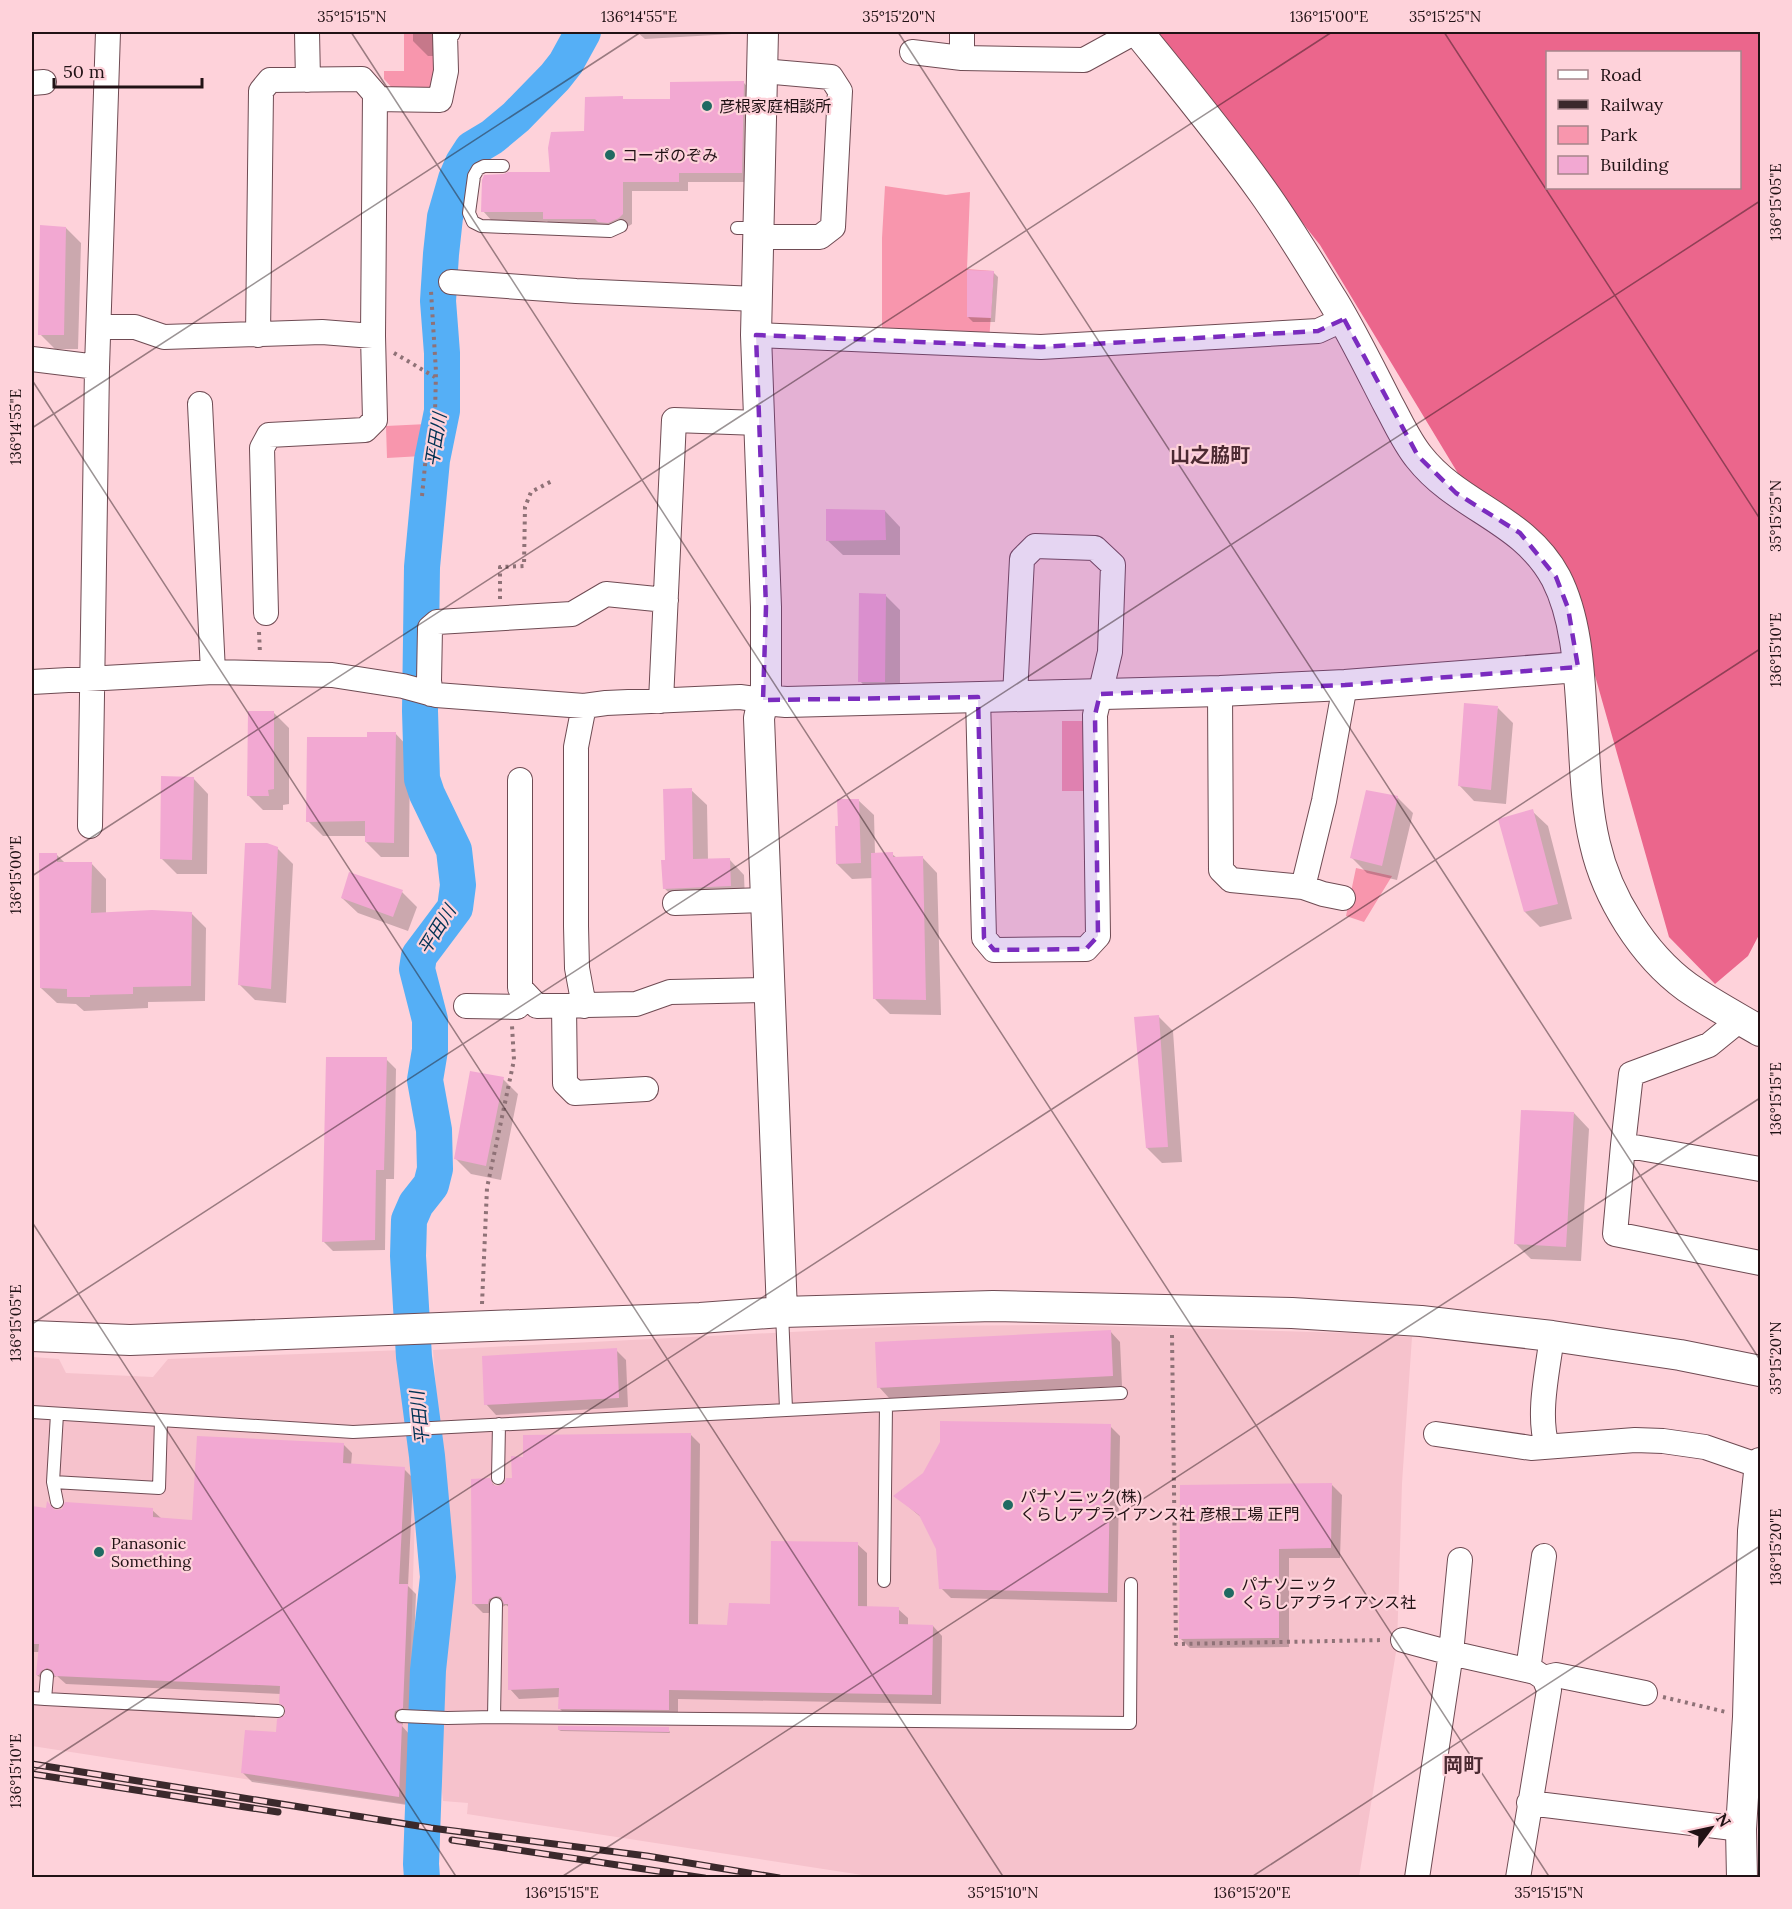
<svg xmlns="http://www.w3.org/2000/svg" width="1792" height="1909" viewBox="0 0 1792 1909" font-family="Lora,'Noto Sans JP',serif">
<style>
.built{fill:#f6c2cc}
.green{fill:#f896ad}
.forest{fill:#eb668c;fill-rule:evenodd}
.shadow{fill:#0003}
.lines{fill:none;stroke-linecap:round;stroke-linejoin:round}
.river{stroke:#55aff6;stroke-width:36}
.building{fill:#f2a8d2}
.service-casing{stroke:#6f4b53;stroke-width:14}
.minor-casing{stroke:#6f4b53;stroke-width:26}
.tertiary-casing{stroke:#6f4b53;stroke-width:32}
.path{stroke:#8f7277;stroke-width:4;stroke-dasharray:3 4.5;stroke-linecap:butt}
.service{stroke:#fff;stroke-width:12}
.minor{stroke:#fff;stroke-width:24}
.tertiary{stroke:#fff;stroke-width:30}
.rail-casing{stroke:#3b292c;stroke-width:7}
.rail{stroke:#fed2da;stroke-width:4.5;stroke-dasharray:14;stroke-linecap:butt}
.marked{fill:#7b2cbf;fill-opacity:0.2;stroke:#7b2cbf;stroke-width:4.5;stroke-dasharray:12 8;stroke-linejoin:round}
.ticks{fill:none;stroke:#211215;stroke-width:1.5;stroke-opacity:0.45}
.poi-dot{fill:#206a62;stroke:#fed2da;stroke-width:2}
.labels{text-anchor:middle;stroke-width:4.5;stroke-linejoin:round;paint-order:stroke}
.poi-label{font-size:16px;fill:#211215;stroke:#fed2da;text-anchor:start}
.water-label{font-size:18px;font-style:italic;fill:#003254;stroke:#fed2da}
.quarter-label{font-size:20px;font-weight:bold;fill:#4c2a32;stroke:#fed2da}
.neatline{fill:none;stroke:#211215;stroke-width:2}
.ticks-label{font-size:15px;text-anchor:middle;fill:#211215}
</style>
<rect width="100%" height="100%" fill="#fed2da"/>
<path class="built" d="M1070 1325 1351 1333 1412 1337 1402 1483 1397 1646 1359 1877H875L467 1814 468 1803 443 1801 441 1784 450 1566 433 1350 909 1326Z
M404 1350 409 1388 416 1482 406 1804 32 1746V1357L59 1359 66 1373 153 1377 168 1359Z"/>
<path class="green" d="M404 32H432C441 56 438 66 431 90H394L384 79V71H404Z
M885 186 946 195 970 192 967 269 994 271 989 342 882 335V238Z
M427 424 422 456 387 458 386 426Z
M1062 721H1087L1088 791H1062Z
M1356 868 1392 876 1364 922 1346 916Z"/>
<path class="forest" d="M1152 32H1760V933L1748 956 1715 984 1669 937 1562 559 1459 475 1320 245ZM1548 52H1740V188H1548Z"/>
<path class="shadow" d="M413 32H457L441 56H428L413 41Z
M637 32H732V34L645 39Z
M744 83 753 93 752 182H688V191H632V224L619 232 554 228 547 221H492L483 211 552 174 586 132 622 98 625 101 672 100Z
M66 228 81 243 78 349H55L40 334Z
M993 272 998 277 995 322H973L968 317Z
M885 511 900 527V555H843L827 540Z
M885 595 900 610V697H875L860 681Z
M1498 708 1513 723 1506 804 1474 801 1459 785Z
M274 713 289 728V804L283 805V810H263L248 795Z
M395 733 410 749 409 857H381L366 842V836H323L308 821 369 738Z
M193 778 208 794 207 874H177L161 858Z
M691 790 707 805 708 860 729 859 744 875 745 901 680 903 664 888 667 861Z
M1367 791 1398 798 1413 813 1397 880 1367 873 1352 858Z
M858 800 874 815 875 854H892L897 858 922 857 937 873 941 1015 890 1014 875 999 873 878 852 879 837 864 840 828Z
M1532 811 1548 826 1572 919 1540 927 1525 912Z
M277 848 293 864 286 1003 255 1000 240 985Z
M57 855 65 863H91L106 879V914L191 913 206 928 205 1001 148 1002V1008L84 1011 76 1004 57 1003 41 988Z
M402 892 417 907 408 931 358 913 342 898Z
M1158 1016 1173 1031 1182 1162 1162 1163 1147 1148Z
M386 1059 396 1069 394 1179H386L385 1250 333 1251 323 1241Z
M503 1079 518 1094 501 1180 471 1174 456 1159Z
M1574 1113 1589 1129 1581 1261 1531 1259 1515 1243Z
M1110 1331 1120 1342 1122 1386 889 1398 879 1387Z
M616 1350 626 1360 628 1407 496 1415 486 1404Z
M1110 1426 1120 1436 1117 1602 951 1598 941 1588 938 1549 923 1519 896 1496Z
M691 1435 700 1444 698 1626 729 1627 772 1606 857 1544 867 1553V1608L898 1609 908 1618V1626H933L942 1636 941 1704 678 1699V1719L569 1718 560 1709V1697L519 1699 510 1689V1608L506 1605 499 1609 497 1613H483L473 1603 489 1480 496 1487 513 1479 524 1459Z
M343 1444 352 1453 351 1466 404 1469 413 1478 408 1586 416 1594 411 1717 404 1720 402 1726 410 1735 407 1805 252 1782 243 1773 278 1734 287 1716V1708L281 1694 66 1684 57 1676 49 1680 46 1683 37 1675 39 1652H32V1508L55 1511 152 1510 162 1519 194 1521Z
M1332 1485 1342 1495 1340 1558H1289V1647L1190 1648 1180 1638Z
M668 1728 670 1733 561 1731 559 1730Z"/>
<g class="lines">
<path class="river" d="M422 1878 421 1864 428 1670 438 1577 427 1456 414 1357 408 1256 409 1220 416 1204 431 1185 435 1169 434 1130 425 1080 430 1050V1020L417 969 419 956 455 908 458 885 454 850 427 794 422 779 420 711 422 567 432 460 442 411V353L438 301 441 254 445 217 456 179 463 163 472 149 492 137 516 117 555 77 566 63 583 32"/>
</g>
<path class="building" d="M744 81 742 173H679V182H623V214L619 218 608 223 598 222 595 219H543V212H481L482 180 484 175 504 174 508 172H550L548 148 551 132 584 131 585 97 623 96V99H670V82Z
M40 225 66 227 64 335H38Z
M967 270 994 271 991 318 967 317Z
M826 509 885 510 886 540 826 541Z
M859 593 886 594 885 682H858Z
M1464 703 1498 706 1491 790 1458 786Z
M248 711H274V789L268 790 269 796H247Z
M367 732H396L394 843 365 842V821L306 822 307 737H367Z
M161 776 194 777 192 860 160 859Z
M692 788 693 859 730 858 731 886 663 889 661 860H665L663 789Z
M1366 790 1398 796 1382 866 1350 858Z
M837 799H859L861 863 836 864 835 826H838Z
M1533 809 1558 904 1524 912 1498 819Z
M245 843H267L278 847 271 989 238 985Z
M893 852V857L923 856 926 1000 873 999 871 853Z
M39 853H57V862H92L91 913 152 910 192 912 191 986 133 987V994L90 995V997H67V989L40 988Z
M349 872 403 890 393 917 341 898Z
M1159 1015 1168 1147 1146 1148 1134 1017Z
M326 1057H387L384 1170H376L375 1240 322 1242Z
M470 1071 504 1077 486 1166 454 1159Z
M1521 1110 1574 1112 1566 1247 1514 1244Z
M1111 1330 1113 1376 877 1388 875 1342Z
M617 1348 619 1398 484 1405 482 1356Z
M940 1421 1111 1424 1108 1593 939 1589 936 1549 919 1515 893 1496 923 1473 940 1442Z
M691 1433 689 1624 727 1625 729 1603 770 1604 771 1541 858 1542V1606L899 1607V1624L933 1625 932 1695 669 1690V1710L558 1709 559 1688 508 1690V1604H504L501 1597 496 1596 489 1599 488 1604H472L471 1479 490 1478 493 1485 498 1486 505 1483 506 1478H512L511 1456 523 1457V1435Z
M197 1436 344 1443 343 1463 405 1467 399 1584H408L403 1708 395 1711 394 1716 397 1723 402 1724 399 1797 241 1773 245 1730 276 1732 277 1719 285 1715V1707L279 1703 280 1686 55 1676 52 1670 47 1668 41 1671 39 1675H36L39 1644H32V1506L46 1508 47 1501 55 1510 62 1509 65 1502 153 1508V1517L192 1520Z
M1332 1483 1331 1548 1279 1549V1638L1179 1639 1180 1485Z
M558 1726 669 1727V1732L558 1730Z"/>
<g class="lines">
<g class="service-casing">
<path id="service" d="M503 166H484L478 169 474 176 469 213 473 222 481 226 610 231 621 226
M737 228H758
M782 1313 786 1409
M32 1412 353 1432 1121 1393
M57 1414 53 1482 159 1488 161 1420
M498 1478 499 1424
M53 1482 57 1502
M884 1581 886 1405
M47 1676 45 1699 278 1711
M32 1698 45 1699
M402 1716 447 1718 494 1717 1130 1723 1131 1584
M494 1717 496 1604"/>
</g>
<g class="minor-casing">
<path id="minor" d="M307 32 308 80
M962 32V58
M912 52 962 58 1084 60 1135 32
M32 83 44 82
M375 99 440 100 446 71 445 34 448 32
M758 237H820L833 227 840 91 831 77 762 71
M451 282 576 291 756 299
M99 327H135L164 337 322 332 373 336
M258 335 261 91 270 80 362 79 375 94 373 336 375 420 365 430 269 435 262 448 266 613
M756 335 1041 347 1318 331 1344 319
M32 359 97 367
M200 404 213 672
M32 682 213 672 332 675 403 686 436 695 584 706 606 703 740 697 763 700
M1220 691 1221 870 1231 880 1303 887 1323 894 1343 898
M431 694 429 681 430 628 437 622 572 614 606 594 666 600
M978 697 984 938 994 950 1086 949 1098 936 1095 715 1110 652 1113 565 1095 548 1035 546 1022 559 1015 696
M661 701 674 420 759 423
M584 706 576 747V926L577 968 584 1006
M520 780V988L537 1006 636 1004 670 992 769 990
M90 826 97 367 108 32
M1303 887 1324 801 1345 685
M675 903 765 900
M466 1006 517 1007 528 997
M564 1006 565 1083 575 1093 646 1089
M1741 1019 1709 1045 1631 1074 1623 1145 1760 1169
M1623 1145 1615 1234 1760 1263
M1436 1434 1531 1448 1635 1440 1663 1441 1705 1447 1760 1466
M1547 1446C1537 1414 1548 1369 1552 1336
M1403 1640 1451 1653 1460 1560
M1528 1670 1544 1556
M1544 1678 1556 1675 1645 1693
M1529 1803 1741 1829
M1417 1878 1451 1653 1535 1672 1544 1678 1549 1690 1518 1878"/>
</g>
<g class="tertiary-casing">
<path id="tertiary" d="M763 32 756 335 766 607V687L759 718 782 1312
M1138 32C1180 84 1224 137 1263 192 1288 227 1310 264 1333 301 1353 334 1370 369 1388 404 1398 422 1406 441 1419 457 1459 508 1524 518 1556 578 1577 619 1579 671 1582 716 1585 758 1585 803 1595 844 1607 897 1643 955 1687 987 1710 1003 1736 1017 1760 1031
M763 700 786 702 1220 691 1345 685 1578 667
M32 1336 130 1340 700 1318 782 1312 993 1306 1292 1313 1421 1321 1552 1336 1680 1355 1760 1371
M1742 1878 1741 1829 1748 1717 1753 1531 1760 1463"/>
</g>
<path class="path" d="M394 353 435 377
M422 496 427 445 435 413 436 372 431 291
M500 599V567L524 566 525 507 531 492 552 481
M259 632 260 654
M482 1304 487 1188 514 1060 512 1026
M1172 1335 1176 1644 1384 1640
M1663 1697 1726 1712"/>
<use href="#service" class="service"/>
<use href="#minor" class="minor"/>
<use href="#tertiary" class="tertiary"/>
<g class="rail-casing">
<path id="rail" d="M32 1764 431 1828 647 1856 779 1878
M32 1774 278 1812
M452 1840 704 1878"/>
</g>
<use href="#rail" class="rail"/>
</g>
<path class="marked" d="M1344 319 1418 456 1456 493 1520 533 1556 577 1568 608 1578 667 1345 685 1100 694 1095 715 1098 936 1086 949 994 950 984 938 978 697 763 700 766 607 756 335 1041 347 1318 331Z"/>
<path class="ticks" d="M351 32 1550 1878M898 32 1760 1360M1444 32 1760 519M32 380 1004 1878M32 428 641 32M32 876 1332 32M32 1222 457 1878M32 1324 1760 201M32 1772 1760 649M560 1878 1760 1098M1250 1878 1760 1546"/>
<g class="poi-dot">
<circle cx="707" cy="106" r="6"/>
<circle cx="610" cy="155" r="6"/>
<circle cx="1008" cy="1505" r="6"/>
<circle cx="99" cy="1552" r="6"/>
<circle cx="1229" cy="1593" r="6"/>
</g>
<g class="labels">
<g class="poi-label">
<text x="719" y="112">彦根家庭相談所</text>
<text x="622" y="161">コーポのぞみ</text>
<text x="1020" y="1502">パナソニック(株)<tspan x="1020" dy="18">くらしアプライアンス社 彦根工場 正門</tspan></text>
<text x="111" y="1549">Panasonic<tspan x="111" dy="18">Something</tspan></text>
<text x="1241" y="1590">パナソニック<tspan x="1241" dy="18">くらしアプライアンス社</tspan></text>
</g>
<g class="water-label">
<text transform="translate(436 440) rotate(-81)" y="6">平田川</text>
<text transform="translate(437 930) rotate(-58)" y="6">平田川</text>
<text transform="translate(420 1418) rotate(-96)" y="6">平田川</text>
</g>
<g class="quarter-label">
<text x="1210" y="462">山之脇町</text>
<text x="1463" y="1772">岡町</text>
</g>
</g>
<rect width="1792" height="1909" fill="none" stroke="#fed2da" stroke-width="66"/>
<rect x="1546" y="51" width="195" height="138" fill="#fed2da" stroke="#a6858b" stroke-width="1.5"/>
<rect x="1558" y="70" width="30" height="9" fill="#ffffff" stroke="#a6858b" stroke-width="1.5"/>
<text x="1600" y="81" font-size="18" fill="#211215">Road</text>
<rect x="1558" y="100" width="30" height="9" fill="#3b292c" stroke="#a6858b" stroke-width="1.5"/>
<text x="1600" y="111" font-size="18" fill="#211215">Railway</text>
<rect x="1558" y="126" width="30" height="18" fill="#f896ad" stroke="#a6858b" stroke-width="1.5"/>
<text x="1600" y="141" font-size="18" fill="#211215">Park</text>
<rect x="1558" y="156" width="30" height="18" fill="#f2a8d2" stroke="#a6858b" stroke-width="1.5"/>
<text x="1600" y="171" font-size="18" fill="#211215">Building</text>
<g transform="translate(1711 1828) rotate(57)" stroke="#fed2da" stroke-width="4.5" paint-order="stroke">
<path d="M0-4.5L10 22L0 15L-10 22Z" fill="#211215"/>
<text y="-9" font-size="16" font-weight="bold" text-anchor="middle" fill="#211215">N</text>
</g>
<path d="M54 78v9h148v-9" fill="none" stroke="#211215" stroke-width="3"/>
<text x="63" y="78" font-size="18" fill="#211215" stroke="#fed2da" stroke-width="4.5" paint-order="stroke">50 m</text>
<rect x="33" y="33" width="1726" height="1843" class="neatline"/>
<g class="ticks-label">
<text x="352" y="22">35°15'15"N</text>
<text x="639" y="22">136°14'55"E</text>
<text x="899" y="22">35°15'20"N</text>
<text x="1329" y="22">136°15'00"E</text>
<text x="1445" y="22">35°15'25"N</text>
<text transform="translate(1776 202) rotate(-90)" y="5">136°15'05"E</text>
<text transform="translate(16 427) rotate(-90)" y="5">136°14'55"E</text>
<text transform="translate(1776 516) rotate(-90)" y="5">35°15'25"N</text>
<text transform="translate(1776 650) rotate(-90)" y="5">136°15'10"E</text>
<text transform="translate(16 875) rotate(-90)" y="5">136°15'00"E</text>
<text transform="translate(1776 1099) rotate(-90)" y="5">136°15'15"E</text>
<text transform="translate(16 1323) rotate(-90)" y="5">136°15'05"E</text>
<text transform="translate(1776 1358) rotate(-90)" y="5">35°15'20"N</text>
<text transform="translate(1776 1547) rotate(-90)" y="5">136°15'20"E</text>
<text transform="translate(16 1771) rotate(-90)" y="5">136°15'10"E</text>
<text x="562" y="1898">136°15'15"E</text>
<text x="1003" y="1898">35°15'10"N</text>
<text x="1252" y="1898">136°15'20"E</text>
<text x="1549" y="1898">35°15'15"N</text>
</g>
</svg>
